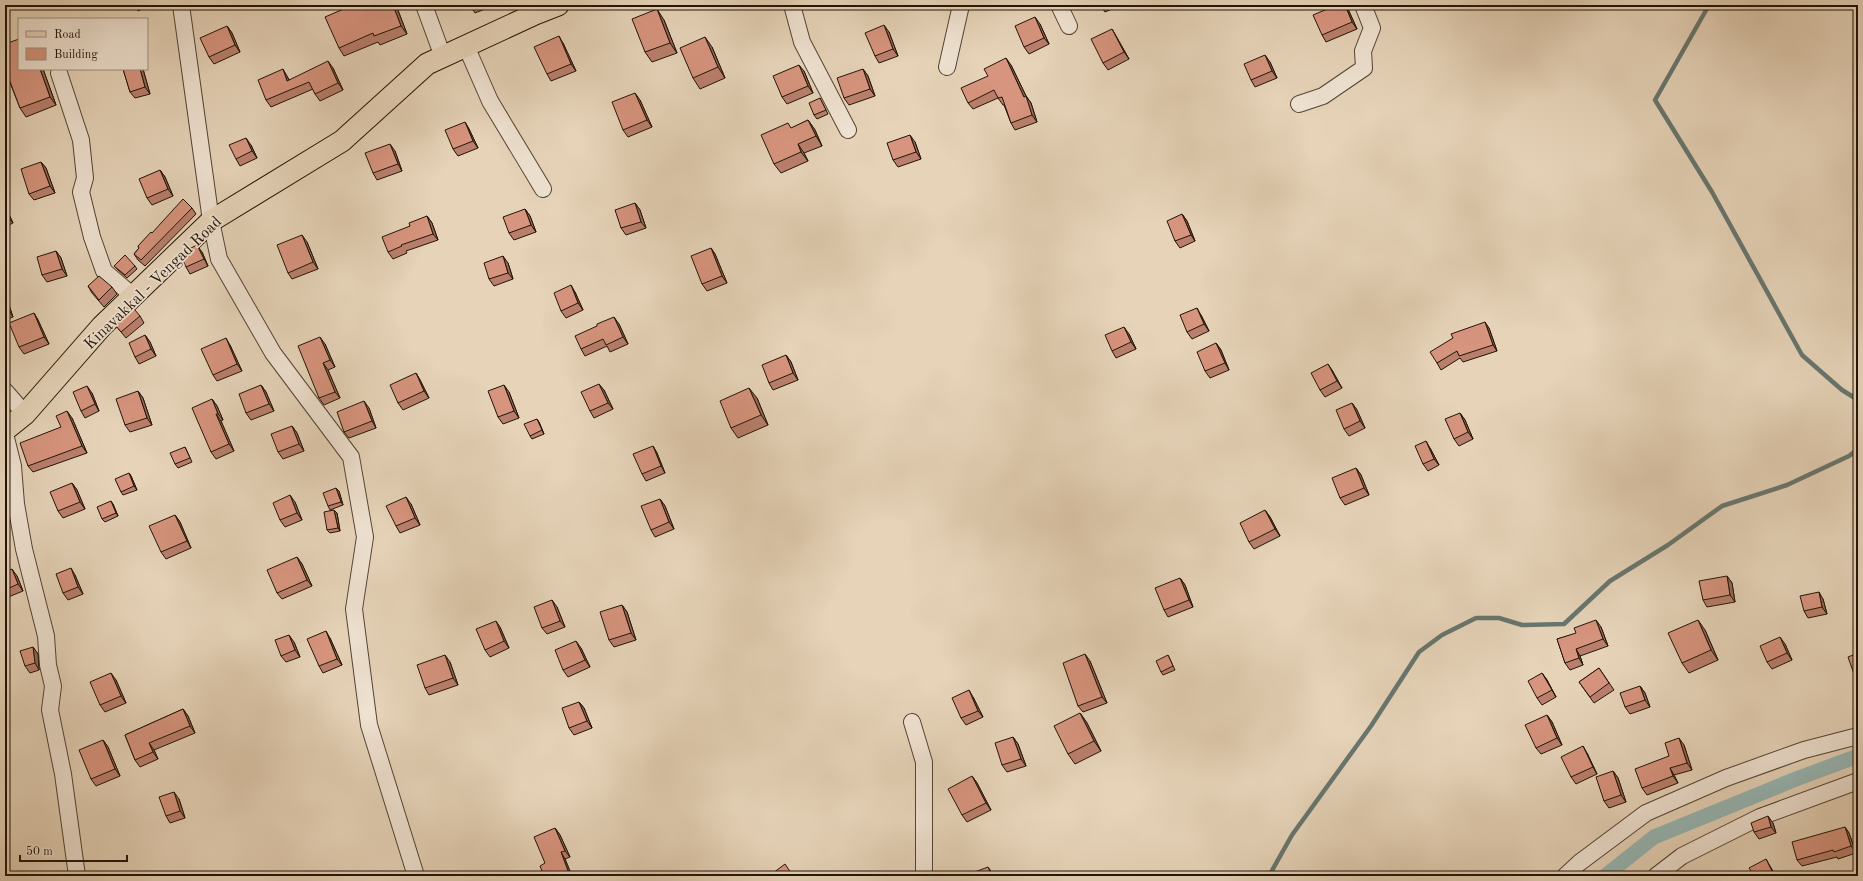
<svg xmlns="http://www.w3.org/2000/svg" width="1863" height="881" viewBox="0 0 1863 881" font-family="'Old Standard TT',serif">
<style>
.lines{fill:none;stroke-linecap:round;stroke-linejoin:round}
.stream{stroke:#68766f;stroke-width:4.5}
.canal{stroke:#97b7b4;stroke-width:15}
.minor-casing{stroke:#534433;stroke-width:18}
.major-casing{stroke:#221407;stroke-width:23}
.minor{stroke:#efe2d1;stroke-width:16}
.major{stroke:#e6d3b8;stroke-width:21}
.wall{fill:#b97f6c;stroke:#221407}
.shaded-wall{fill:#966858;stroke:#221407}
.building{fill:#d7947e;stroke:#221407}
.labels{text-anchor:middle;stroke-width:3.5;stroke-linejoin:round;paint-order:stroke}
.street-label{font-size:16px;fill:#221407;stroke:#efe2d1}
</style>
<rect width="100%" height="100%" fill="#e6d3b8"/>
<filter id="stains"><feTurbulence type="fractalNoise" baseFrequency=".005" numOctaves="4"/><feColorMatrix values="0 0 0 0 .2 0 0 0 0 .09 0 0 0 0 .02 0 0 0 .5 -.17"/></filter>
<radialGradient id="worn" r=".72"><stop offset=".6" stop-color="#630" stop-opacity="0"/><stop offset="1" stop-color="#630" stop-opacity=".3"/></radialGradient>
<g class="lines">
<path class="stream" d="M1709 5 1655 100 1712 192 1802 355 1842 390 1858 400
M1269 876 1292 835 1371 726 1419 652 1442 635 1476 618H1499L1522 625 1564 624 1610 581 1668 545 1722 506 1787 485 1849 456 1858 449"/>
<path class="canal" d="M1605 876 1654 837 1796 779 1858 756"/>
<g class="minor-casing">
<path id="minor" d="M181 5 211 221 219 259 273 353 351 457 365 537 354 609 369 725 416 876
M424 5 443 57
M792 5 802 42 848 130
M1059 5 1069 26
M466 46 490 101 543 189
M947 67 961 5
M59 73 81 140 85 178 81 192 92 237 104 271 133 296
M1299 104 1323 96 1364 68 1363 51 1372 28 1363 5
M5 391 25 414
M5 434 13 466 16 504 24 549 46 636 48 665 53 686 50 710 63 774 77 876
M912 722 924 762V876
M1565 876 1579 863 1646 813 1726 778 1804 750 1858 736
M1656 876 1682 856 1760 817 1858 781"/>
</g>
<g class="major-casing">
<path id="major" d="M5 430 25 414 102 326 211 221 342 141 427 64 535 14 558 5"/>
</g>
<use href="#minor" class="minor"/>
<use href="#major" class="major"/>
</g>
<path class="wall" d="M134 5H151L138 11Z
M353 5H396L407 34 380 45 378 42 344 56 339 48Z
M470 5H495L475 13Z
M811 5H818L812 7Z
M1100 5H1121L1105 12Z
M1348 9 1357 29 1326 42 1322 35Z
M664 20 677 53 652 62 645 52Z
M1040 24 1049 44 1029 54 1024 47Z
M227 26 232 33 240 52 214 64 209 57Z
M1112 29 1116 36 1129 59 1108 70 1103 63Z
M889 32 898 56 879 63 875 56Z
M563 43 576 71 551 81 547 74Z
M5 44 19 69H43L56 105 26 117 20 108 9 80 5 81Z
M712 47 725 78 700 89 693 78Z
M1270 62 1277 78 1255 87 1251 80Z
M1011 65 1026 96 1031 103 1037 122 1015 130 1011 123 1004 105H1003L998 98 973 109 968 103Z
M333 68 343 90 320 101 315 94 313 89 271 107 266 100 287 76 289 80Z
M123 69H143L150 94 135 98 130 92Z
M863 69 868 76 875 96 849 105 844 98Z
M804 71 813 93 787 104 782 97Z
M820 98 828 114 817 119 814 115Z
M640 100 652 127 628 137 623 130Z
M808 120 815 130 822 146 804 153 808 161 781 173 774 164 792 128Z
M465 122 469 129 478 148 458 156 453 149Z
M915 142 921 159 898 167 893 160Z
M251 145 257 158 240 166 236 159Z
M395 151 402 171 377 180 373 173Z
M41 162 46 168 55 193 34 200 29 194Z
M160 170 165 177 173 196 152 205 147 198Z
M635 203 640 210 646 228 626 235 621 228Z
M5 206 13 223 5 227Z
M192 208 196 214 145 266 138 260 134 254 139 248 138 246 152 233Z
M525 209 530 216 536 232 514 240 509 233Z
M1182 214 1187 221 1195 241 1180 248 1175 241Z
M427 216 432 223 438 240 406 251 407 253 393 259 388 252 410 226Z
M307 242 318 269 292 279 288 273Z
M711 248 715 254 727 283 707 291 702 284Z
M56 251 61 258 67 276 47 282 42 275Z
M202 252 208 266 190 274 186 267Z
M508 263 513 279 494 286 489 279Z
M114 266H135L137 269 127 278 117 269Z
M88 286 112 287 117 294 104 307 92 293Z
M575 292 583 310 566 318 561 311Z
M5 297 7 299 13 317 5 320Z
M34 313 38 320 49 344 24 354 19 347Z
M1201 315 1209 331 1192 339 1187 332Z
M140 316 144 323 126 338 112 321Z
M619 324 628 344 610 352 607 346 585 356 581 349Z
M1489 328 1497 351 1463 362 1460 358 1441 370 1437 363Z
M1129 334 1136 349 1116 358 1112 351Z
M145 335 150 342 156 356 139 364 135 357Z
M1216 343 1221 350 1229 370 1210 378 1205 371Z
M325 344 335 367 328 370 340 398 324 405 319 398Z
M230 345 242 371 217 381 213 375Z
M786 355 791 362 798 380 773 390 769 383Z
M1332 370 1342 388 1325 397 1320 390Z
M416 373 420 380 429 398 403 410 398 403Z
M261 385 266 392 274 411 251 420 246 413Z
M604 390 613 409 594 418 590 411Z
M138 391 143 398 152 425 130 432 125 425Z
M509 392 519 418 503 424 498 417Z
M92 393 99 411 85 418 81 411Z
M757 398 768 425 738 438 731 428Z
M212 399 217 406 223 420 221 421 234 451 216 459 211 452Z
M1352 403 1357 410 1365 428 1349 436 1344 429Z
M369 408 376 428 349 438 344 432Z
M1460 413 1465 420 1473 439 1459 446 1454 439Z
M72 418 87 453 33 472 28 466 61 427Z
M539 422 544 434 532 439 530 436Z
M292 426 297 433 304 451 283 459 278 452Z
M653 446 657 453 665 473 646 481 642 474Z
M185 447 187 451 192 462 178 468 175 464Z
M1430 448 1439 465 1428 471 1423 464Z
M1356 468 1361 475 1369 495 1345 505 1340 498Z
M129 473 131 476 137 490 123 495 121 492Z
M72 483 77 490 85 509 63 518 58 511Z
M339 491 343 505 330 510 328 506Z
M660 499 665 506 674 529 655 537 651 530Z
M295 502 302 520 285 527 280 520Z
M113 504 118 516 105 522 102 519Z
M411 504 420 525 400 533 396 526Z
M334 510 337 513 340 531 330 533 327 530Z
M1265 510 1270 517 1280 536 1254 549 1249 542Z
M175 515 180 522 191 548 166 559 161 552Z
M297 557 302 564 312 586 282 599 277 593Z
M5 572 17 576 23 591 6 598 5 597Z
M75 575 83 594 68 600 63 593Z
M1727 576 1732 583 1735 602 1707 607 1703 600Z
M1180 578 1185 585 1193 607 1168 617 1164 610Z
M1823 599 1827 614 1808 618 1804 611Z
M622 605 627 612 636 640 614 647 609 640Z
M557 607 565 627 547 634 542 628Z
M500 627 509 648 490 657 485 650Z
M1601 627 1608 646 1580 656 1583 665 1570 670 1565 663 1557 639Z
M1705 630 1718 660 1689 673 1682 663Z
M330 638 342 665 323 673 319 666Z
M294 642 300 657 286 662 281 656Z
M1785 644 1792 660 1772 669 1767 662Z
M33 647 38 654 39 670 30 673 25 666Z
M581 648 590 667 568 677 563 670Z
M1858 653V680L1854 674Z
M1168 655 1170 659 1175 670 1163 675 1161 672Z
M1090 661 1107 703 1083 712 1078 706Z
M450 662 458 685 429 695 425 688Z
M1599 668 1614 690 1594 703 1579 682Z
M1542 673 1547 680 1556 697 1542 705 1537 698Z
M116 680 126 703 105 712 100 705Z
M1640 686 1645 693 1650 707 1630 714 1625 707Z
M973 697 983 717 966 725 961 718Z
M579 702 584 708 592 728 574 735 569 728Z
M183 709 188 716 195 733 154 750 158 759 140 767 135 760 125 735Z
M1080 713 1087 723 1101 751 1075 764 1068 754Z
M1547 715 1552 722 1562 745 1541 754 1536 748Z
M1013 737 1018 744 1026 766 1007 772 1002 765Z
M103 740 108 747 120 776 96 786 91 779Z
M1684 745 1692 770 1674 775 1678 783 1647 795 1642 788 1669 756Z
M1587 753 1597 774 1576 784 1571 777Z
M1613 771 1618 778 1626 802 1609 808 1604 801Z
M972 776 977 783 991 810 967 822 962 815Z
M179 799 185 818 170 823 166 816Z
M1773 823 1776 833 1759 839 1754 832Z
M1845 827 1849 833 1856 853 1838 859 1837 857 1802 866 1797 860Z
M555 828 560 835 570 857 565 859 572 876H544L545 863Z"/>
<path class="shaded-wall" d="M393 5H396L407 34 401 26Z
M1345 5H1346L1348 9 1357 29 1352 22Z
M657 9 664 20 677 53 670 43Z
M1035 17 1040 24 1049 44 1044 38Z
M884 25 889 32 898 56 893 49Z
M227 26 232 33 240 52 235 45Z
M1112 29 1116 36 1129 59 1124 52Z
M559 36 563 43 576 71 571 64Z
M705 37 712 47 725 78 718 67Z
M1265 55 1270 62 1277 78 1272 71Z
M1006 58 1011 65 1027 98 1026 96 1031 103 1037 122 1032 115Z
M328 61 333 68 343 90 338 83Z
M799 65 804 71 813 93 808 86Z
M40 69H43L56 105 50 97Z
M140 69H143L150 94 145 87Z
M283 69 287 76 292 88 287 81Z
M863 69 868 76 875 96 870 89Z
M635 93 640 100 652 127 647 120Z
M808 120 815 130 822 146 816 136Z
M465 122 469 129 478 148 473 141Z
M910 135 915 142 921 159 916 152Z
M246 138 251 145 257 158 252 151Z
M390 144 395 151 402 171 398 164Z
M798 144 804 153 808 161 801 152Z
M41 162 46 168 55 193 50 186Z
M160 170 165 177 173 196 168 189Z
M635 203 640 210 646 228 641 222Z
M5 206 13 223 8 217 5 210Z
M525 209 530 216 536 232 531 225Z
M1182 214 1187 221 1195 241 1191 235Z
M427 216 432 223 438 240 433 234Z
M302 235 307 242 318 269 313 262Z
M197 245 202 252 208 266 204 259Z
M711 248 715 254 727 283 722 276Z
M56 251 61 258 67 276 62 269Z
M503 256 508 263 513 279 508 273Z
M571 285 575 292 583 310 578 303Z
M5 297 7 299 13 317 9 310 5 301Z
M1197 308 1201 315 1209 331 1204 324Z
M34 313 38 320 49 344 44 337Z
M614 317 619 324 628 344 623 337Z
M1485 322 1489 328 1497 351 1493 345Z
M1124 327 1129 334 1136 349 1131 342Z
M145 335 150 342 156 356 151 349Z
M320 337 325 344 335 367 330 360Z
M226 338 230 345 242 371 237 364Z
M1216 343 1221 350 1229 370 1225 363Z
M786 355 791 362 798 380 793 373Z
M323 363 328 370 340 398 335 392Z
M1328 364 1332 370 1342 388 1337 381Z
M416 373 420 380 429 398 424 391Z
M599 384 604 390 613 409 608 403Z
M261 385 266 392 274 411 269 404Z
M504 385 509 392 519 418 514 411Z
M87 386 92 393 99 411 95 404Z
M749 388 757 398 768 425 761 415Z
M138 391 143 398 152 425 147 418Z
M212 399 217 406 223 420 218 414Z
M364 401 369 408 376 428 372 421Z
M1352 403 1357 410 1365 428 1360 421Z
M67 411 72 418 87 453 82 446Z
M1460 413 1465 420 1473 439 1468 432Z
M216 414 221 421 234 451 229 444Z
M537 419 539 422 544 434 542 430Z
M292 426 297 433 304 451 299 444Z
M1426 441 1430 448 1439 465 1434 459Z
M653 446 657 453 665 473 661 466Z
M1356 468 1361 475 1369 495 1364 488Z
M129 473 131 476 137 490 134 486Z
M72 483 77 490 85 509 80 502Z
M336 488 339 491 343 505 341 502Z
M290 495 295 502 302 520 297 513Z
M406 497 411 504 420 525 415 518Z
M660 499 665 506 674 529 669 522Z
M111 501 113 504 118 516 116 513Z
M334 510 337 513 340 531 338 528Z
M1265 510 1270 517 1280 536 1275 529Z
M175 515 180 522 191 548 187 541Z
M297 557 302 564 312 586 307 580Z
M71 568 75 575 83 594 78 587Z
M12 569 17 576 23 591 18 584Z
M1727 576 1732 583 1735 602 1730 595Z
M1180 578 1185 585 1193 607 1189 600Z
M1819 592 1823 599 1827 614 1822 607Z
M552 600 557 607 565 627 560 621Z
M622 605 627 612 636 640 631 633Z
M1596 620 1601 627 1608 646 1603 639Z
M1698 620 1705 630 1718 660 1711 650Z
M496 621 500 627 509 648 504 641Z
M326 631 330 638 342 665 337 659Z
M289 635 294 642 300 657 295 650Z
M1780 637 1785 644 1792 660 1787 653Z
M576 641 581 648 590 667 585 660Z
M33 647 38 654 39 670 35 663Z
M1576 649 1580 656 1583 665 1579 658Z
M1085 654 1090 661 1107 703 1102 697Z
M445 655 450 662 458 685 453 678Z
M111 673 116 680 126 703 121 696Z
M1542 673 1547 680 1556 697 1552 690Z
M1640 686 1645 693 1650 707 1645 700Z
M969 690 973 697 983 717 978 711Z
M579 702 584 708 592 728 587 721Z
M183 709 188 716 195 733 190 726Z
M1080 713 1087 723 1101 751 1094 741Z
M1547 715 1552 722 1562 745 1557 738Z
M1013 737 1018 744 1026 766 1021 759Z
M1679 738 1684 745 1692 770 1687 763Z
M103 740 108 747 120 776 115 769Z
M149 743 154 750 158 759 153 752Z
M1583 746 1587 753 1597 774 1593 767Z
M1670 768 1674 775 1678 783 1673 776Z
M1613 771 1618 778 1626 802 1621 795Z
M972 776 977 783 991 810 986 803Z
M174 792 179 799 185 818 180 811Z
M1768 816 1773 823 1776 833 1771 827Z
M1845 827 1849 833 1856 853 1851 846Z
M555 828 560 835 570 857 565 851Z
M561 852 565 859 572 876H570Z
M1766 859 1770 866 1776 876H1775L1774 875Z
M988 867 993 874 994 876H992Z"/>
<path class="building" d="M353 5H393L401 26 374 36 373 33 339 48 325 17Z
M1337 5H1345L1352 22 1322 35 1313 15Z
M657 9 670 43 645 52 632 19Z
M1035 17 1044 38 1024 47 1015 26Z
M884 25 893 49 875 56 865 33Z
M227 26 235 45 209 57 200 38Z
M1112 29 1124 52 1103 63 1091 39Z
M559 36 571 64 547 74 534 47Z
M705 37 718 67 693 78 680 48Z
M19 39V69H40L50 97 20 108 6 71H5V44Z
M1265 55 1272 71 1251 80 1244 64Z
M1006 58 1024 97 1026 96 1032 115 1011 123 1002 97 998 98 994 90 968 103 961 88 988 76 984 69Z
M328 61 338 83 315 94 309 82 266 100 258 80 283 69 287 81Z
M799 65 808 86 782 97 773 76Z
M123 69H140L145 87 130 92Z
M863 69 870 89 844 98 837 78Z
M635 93 647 120 623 130 612 102Z
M820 98 826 110 814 115 809 103Z
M808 120 816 136 798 144 801 152 774 164 761 135 788 123 791 128Z
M465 122 473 141 453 149 445 130Z
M910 135 916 152 893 160 887 143Z
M246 138 252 151 236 159 229 145Z
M390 144 398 164 373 173 365 153Z
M41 162 50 186 29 194 21 169Z
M160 170 168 189 147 198 139 179Z
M183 199 192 208 141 260 134 254 139 248 138 246 151 232 152 233Z
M635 203 641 222 621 228 615 210Z
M525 209 531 225 509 233 503 217Z
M5 210 8 217 5 218Z
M1182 214 1191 235 1175 241 1167 221Z
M427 216 433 234 401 245 402 246 388 252 382 237 410 226 409 223Z
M302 235 313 262 288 273 277 245Z
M197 245 204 259 186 267 181 256 187 250Z
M711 248 722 276 702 284 691 256Z
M56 251 62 269 42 275 37 257Z
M125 255 135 266 125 275 114 266Z
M503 256 508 273 489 279 484 263Z
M99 276 112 287 99 300 88 286Z
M571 285 578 303 561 311 554 293Z
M5 301 9 310 5 312Z
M130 304 140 316 121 332 112 321Z
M1197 308 1204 324 1187 332 1180 315Z
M34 313 44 337 19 347 9 323Z
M614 317 623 337 606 345 603 339 581 349 575 336 597 326V324Z
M1485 322 1493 345 1459 356 1457 351 1437 363 1430 352 1453 338 1451 334Z
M1124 327 1131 342 1112 351 1105 335Z
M145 335 151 349 135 357 129 343Z
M320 337 330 360 323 363 335 392 319 398 298 346Z
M226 338 237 364 213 375 201 349Z
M1216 343 1225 363 1205 371 1197 352Z
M786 355 793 373 769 383 762 365Z
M1328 364 1337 381 1320 390 1311 373Z
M416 373 424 391 398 403 390 385Z
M599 384 608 403 590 411 581 392Z
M261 385 269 404 246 413 239 394Z
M504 385 514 411 498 417 488 391Z
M87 386 95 404 81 411 73 392Z
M749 388 761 415 731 428 720 401Z
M138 391 147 418 125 425 116 399Z
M212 399 218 414H216L229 444 211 452 192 408Z
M364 401 372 421 344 432 337 412Z
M1352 403 1360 421 1344 429 1336 410Z
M67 411 82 446 28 466 20 443 61 427 56 416Z
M1460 413 1468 432 1454 439 1445 419Z
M537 419 542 430 530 436 524 424Z
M292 426 299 444 278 452 271 434Z
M1426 441 1434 459 1423 464 1415 446Z
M653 446 661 466 642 474 633 454Z
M185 447 190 458 175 464 170 453Z
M1356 468 1364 488 1340 498 1332 478Z
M129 473 134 486 121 492 115 479Z
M72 483 80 502 58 511 50 492Z
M336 488 341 502 328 506 323 493Z
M290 495 297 513 280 520 273 503Z
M406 497 415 518 396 526 386 506Z
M660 499 669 522 651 530 641 506Z
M111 501 116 513 102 519 97 507Z
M334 510 338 528 327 530 324 512Z
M1265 510 1275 529 1249 542 1240 523Z
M175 515 187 541 161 552 149 526Z
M297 557 307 580 277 593 267 570Z
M71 568 78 587 63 593 56 574Z
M12 569 18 584 5 590V572Z
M1727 576 1730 595 1703 600 1699 581Z
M1180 578 1189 600 1164 610 1155 588Z
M1819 592 1822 607 1804 611 1800 596Z
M552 600 560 621 542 628 534 607Z
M622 605 631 633 609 640 600 612Z
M1596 620 1603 639 1576 649 1579 658 1565 663 1557 639 1576 633 1574 628Z
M1698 620 1711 650 1682 663 1668 633Z
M496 621 504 641 485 650 476 629Z
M326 631 337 659 319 666 307 639Z
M289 635 295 650 281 656 275 640Z
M1780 637 1787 653 1767 662 1760 646Z
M576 641 585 660 563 670 555 650Z
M33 647 35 663 25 666 20 651Z
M1858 653V673L1854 674 1848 657Z
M1085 654 1102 697 1078 706 1063 663Z
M445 655 453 678 425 688 417 665Z
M1168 655 1173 666 1161 672 1156 661Z
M1599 668 1609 683 1590 697 1579 682Z
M111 673 121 696 100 705 90 682Z
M1542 673 1552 690 1537 698 1528 681Z
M1640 686 1645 700 1625 707 1620 693Z
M969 690 978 711 961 718 952 698Z
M579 702 587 721 569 728 562 708Z
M183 709 190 726 149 743 153 752 135 760 125 735Z
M1080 713 1094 741 1068 754 1054 726Z
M1547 715 1557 738 1536 748 1525 725Z
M1013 737 1021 759 1002 765 995 743Z
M1679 738 1687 763 1670 768 1673 776 1642 788 1635 769 1669 756 1665 743Z
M103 740 115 769 91 779 79 750Z
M1583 746 1593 767 1571 777 1561 757Z
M1613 771 1621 795 1604 801 1596 777Z
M972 776 986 803 962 815 948 789Z
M174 792 180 811 166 816 159 797Z
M1768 816 1771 827 1754 832 1751 823Z
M1845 827 1851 846 1834 852 1833 850 1797 860 1792 842Z
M555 828 565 851 561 852 570 876H544L540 866 545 863 534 837Z
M1766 859 1774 875 1772 876H1754L1749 868Z
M785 864 793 876H769Z
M988 867 992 876H964Z
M352 872 354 876H343Z"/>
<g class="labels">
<g class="street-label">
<text transform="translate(152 282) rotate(-44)" y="6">Kinavakkal - Vengad Road</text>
</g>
</g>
<rect width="1863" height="881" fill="none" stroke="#e6d3b8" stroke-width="20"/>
<rect x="6" y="6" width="1851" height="869" fill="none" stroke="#221407" stroke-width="2"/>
<rect x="10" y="10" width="1843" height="861" fill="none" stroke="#221407"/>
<rect x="18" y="18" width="130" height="52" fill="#efe2d1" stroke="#9d9080"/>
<rect x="26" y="31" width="20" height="6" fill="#e6d3b8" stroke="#9d9080"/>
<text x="54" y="38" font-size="12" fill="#221407">Road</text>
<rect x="26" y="48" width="20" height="12" fill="#d7947e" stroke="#9d9080"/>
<text x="54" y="58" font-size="12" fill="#221407">Building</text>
<path d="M20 855v6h107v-6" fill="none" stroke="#221407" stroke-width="2"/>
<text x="26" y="855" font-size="12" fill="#221407" stroke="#efe2d1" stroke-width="3" paint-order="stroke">50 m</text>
<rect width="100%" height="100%" filter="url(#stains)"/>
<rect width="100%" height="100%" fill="url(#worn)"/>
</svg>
